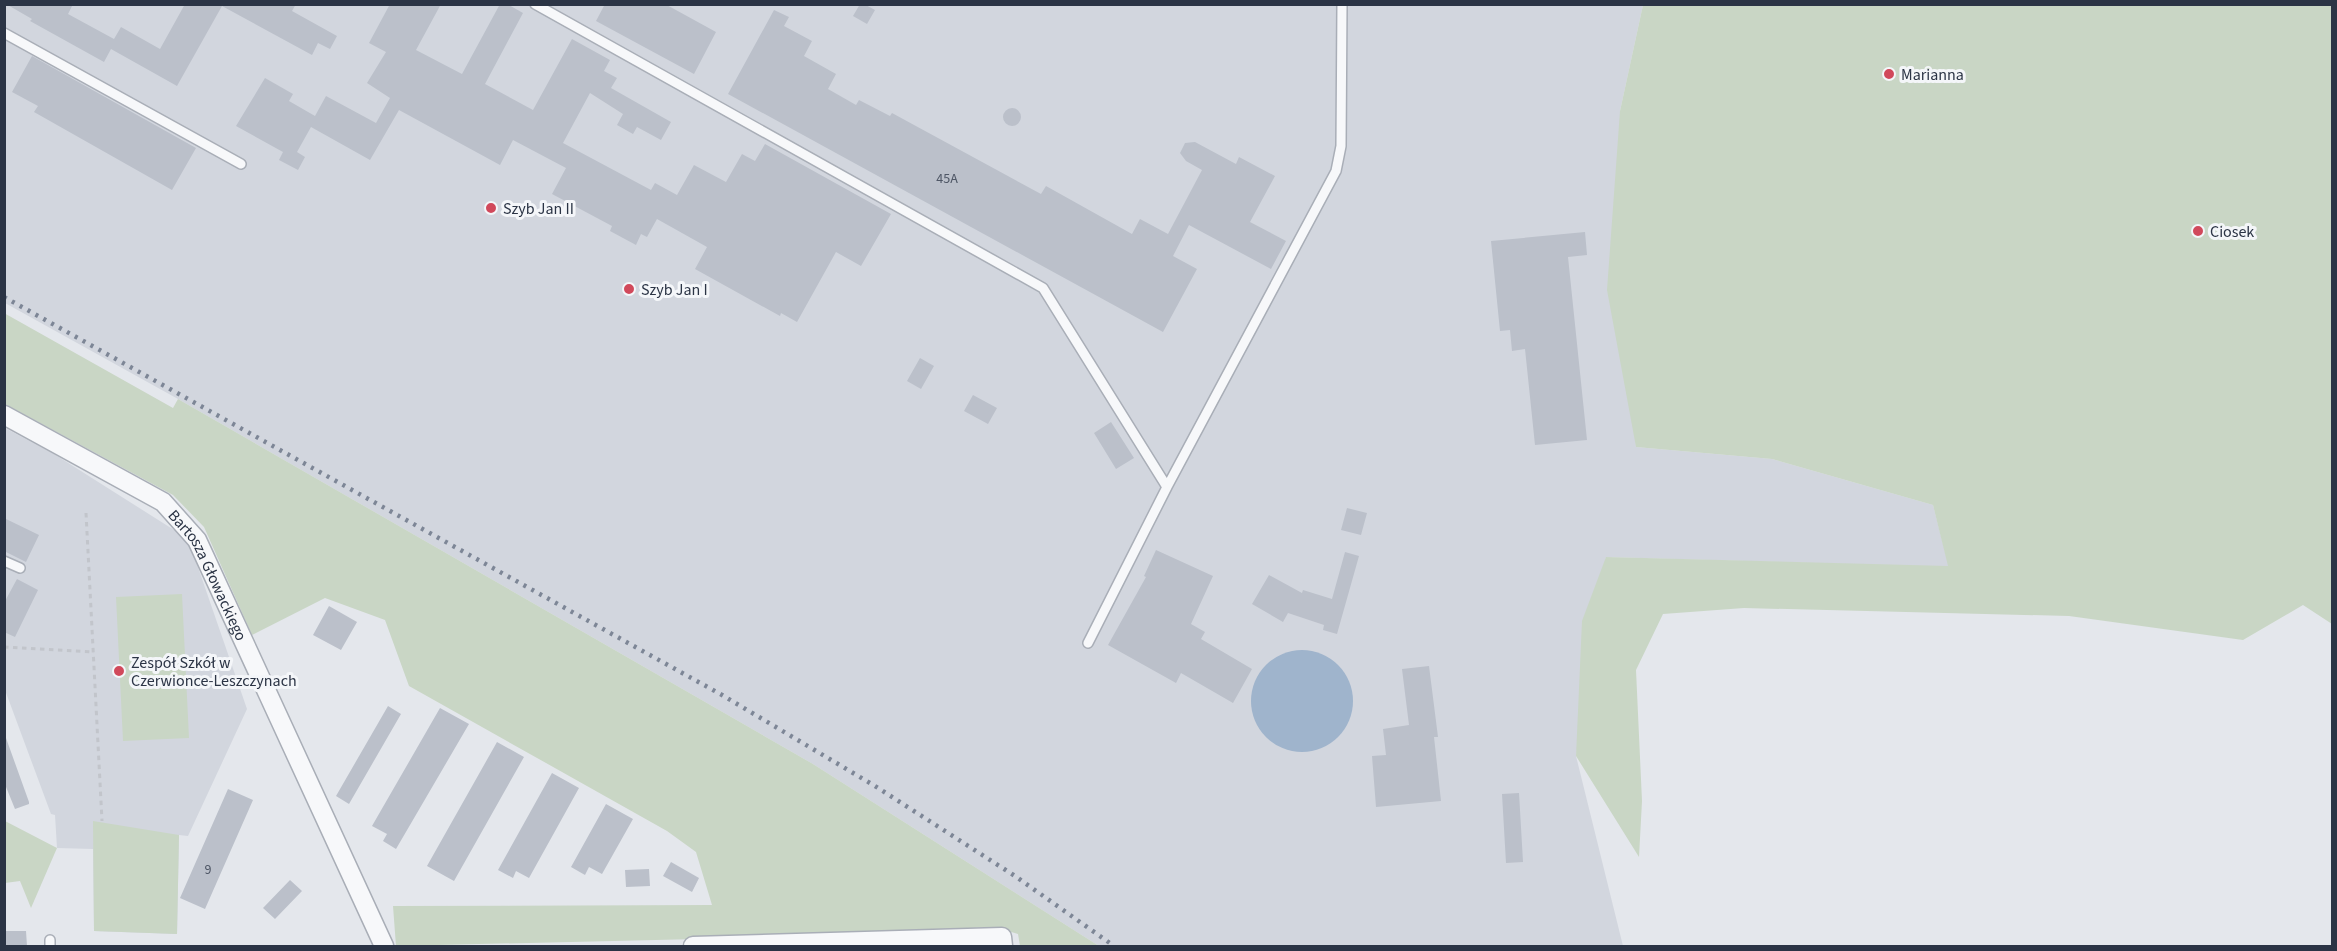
<svg xmlns="http://www.w3.org/2000/svg" width="2337" height="951" viewBox="0 0 2337 951" font-family="'Source Sans 3',sans-serif">
<style>
.built{fill:#d2d6de}
.green{fill:#c9d6c5}
.water{fill:#9fb4cc}
.building{fill:#bbc0ca}
.lines{fill:none;stroke-linecap:round;stroke-linejoin:round}
.lane-casing{stroke:#a9aeb7;stroke-width:12}
.street-casing{stroke:#a9aeb7;stroke-width:21}
.path{stroke:#c2c5cb;stroke-width:3;stroke-dasharray:4.5 4.5;stroke-linecap:butt}
.lane{stroke:#f7f8fa;stroke-width:9}
.street{stroke:#f7f8fa;stroke-width:18}
.rail{stroke:#7d8696;stroke-width:4.5;stroke-dasharray:3 6;stroke-linecap:butt}
.poi-dot{fill:#d1495b;stroke:#f4f6f9;stroke-width:2}
.labels{text-anchor:middle;stroke-width:6;stroke-linejoin:round;paint-order:stroke}
.number-label{font-size:14px;fill:#4f5766}
.poi-label{font-size:16px;fill:#2b3445;stroke:#f4f6f9;text-anchor:start}
.street-label{font-size:16px;fill:#2b3445;stroke:#f4f6f9}
</style>
<rect width="100%" height="100%" fill="#e4e7ec"/>
<path class="built" d="M5 5H1643L1620 111 1636 447 1772 459 1933 505 1949 567 1606 557 1576 756 1623 946H1099L813 764 178 399 5 303Z
M5 428 54 454 182 535 191 547 247 709 188 836 179 835 177 934 94 931 93 849 57 848 55 815 51 814 5 690Z"/>
<path class="green" d="M1643 5H2332V624L2303 605 2243 640 2069 616 1744 608 1663 614 1636 670 1642 801 1639 857 1576 756 1582 621 1606 557 1948 566 1933 505 1772 459 1636 447 1607 290 1620 111Z
M4 313 173 408 178 399 813 764 1099 946H1020L1018 934 995 927 740 938 396 946 393 906 712 905 696 852 667 831 409 686 385 620 325 598 252 635 204 527 173 495 5 404Z
M182 594 189 738 123 741 116 597Z
M5 821 57 848 31 908 20 881 5 883Z
M93 821 179 835 177 934 94 931Z"/>
<path class="water" d="M1251 701a51 51 0 1 1 102 0a51 51 0 1 1-102 0Z"/>
<path class="building" d="M6 4H73L68 14 114 39 121 27 160 49 185 4H296L292 11 337 36 330 49 318 43 312 55 222 6 177 86 111 49 104 62 30 21 32 19Z
M390 4H441L416 50 462 74 500 4H507L523 13 485 84 533 110 572 39 610 60 604 71 617 78 611 88 671 122 661 140 637 127 633 134 617 125 623 114 590 93 563 143 651 190 655 183 677 195 694 165 726 182 742 154 755 161 765 144 891 214 861 266 836 252 797 322 781 313 780 316 695 269 707 247 657 219 647 237 641 234 636 245 610 231 612 226 552 194 566 168 513 140 500 165 399 110 370 160 311 127 297 152 305 157 298 170 279 160 283 152 236 126 265 78 293 94 289 101 315 116 326 96 376 123 390 98 367 83 386 52 369 43Z
M605 4H665L716 32 694 74 596 21Z
M860 4H864L875 10 867 24 853 16Z
M774 10 789 17 784 26 812 41 804 56 836 74 828 89 856 105 859 100 890 116 892 113 1041 194 1046 186 1132 234 1140 219 1168 234 1202 170 1186 161 1180 153 1185 143 1195 142 1236 164 1239 157 1275 176 1250 222 1286 241 1271 269 1189 225 1173 256 1197 269 1163 332 728 94Z
M32 56 196 148 172 190 34 112 38 106 12 92Z
M1003 117a9 9 0 1 1 18 0a9 9 0 1 1-18 0Z
M1585 232 1587 255 1568 257 1587 440 1535 445 1525 349 1512 351 1510 330 1500 331 1491 241Z
M920 358 934 366 921 389 907 381Z
M973 395 997 408 988 424 964 411Z
M1111 422 1134 458 1116 469 1094 433Z
M1347 508 1367 513 1361 535 1341 530Z
M4 518 39 535 26 562 4 551Z
M1156 550 1213 576 1191 624 1205 632 1201 639 1252 669 1233 703 1181 673 1176 683 1108 645 1146 577 1144 576Z
M1345 552 1359 556 1337 634 1323 630 1324 625 1288 613 1283 622 1252 604 1269 575 1302 593 1303 590 1332 599Z
M17 579 38 590 15 637 4 632V603Z
M329 606 357 622 341 650 313 635Z
M1429 666 1438 737H1434L1441 801 1376 807 1372 756 1386 755 1383 729 1409 725 1402 669Z
M388 706 401 714 349 804 336 796Z
M440 708 469 724 396 849 383 841 387 834 372 826Z
M6 738 29 802V804L15 809 4 782V739Z
M497 742 524 757 454 881 427 866Z
M552 773 579 788 529 878 516 871 513 878 498 870Z
M228 789 253 800 205 909 180 898Z
M1519 793 1523 862 1506 863 1502 794Z
M606 804 633 819 602 874 589 867 585 875 571 867Z
M671 862 699 878 692 892 663 876Z
M649 869 650 886 626 887 625 870Z
M290 880 302 891 275 919 263 908Z
M4 931H26L27 946H4Z"/>
<g class="lines">
<g class="lane-casing">
<path id="lane" d="M535 4 1043 288 1167 487 1088 643
M4 33 241 164
M1167 487 1336 171 1341 146 1342 4
M4 561 20 568
M50 946V940"/>
</g>
<g class="street-casing">
<g id="street">
<path id="s1" d="M4 415 163 502 197 540 384 946"/>
<path d="M693 946 1002 937 1003 946"/>
</g>
</g>
<path class="path" d="M86 513 102 821
M4 647 94 652"/>
<use href="#lane" class="lane"/>
<use href="#street" class="street"/>
<path class="rail" d="M4 297 722 695 875 786 1015 876 1114 946"/>
</g>
<g class="poi-dot">
<circle cx="1889" cy="74" r="6"/>
<circle cx="491" cy="208" r="6"/>
<circle cx="2198" cy="231" r="6"/>
<circle cx="629" cy="289" r="6"/>
<circle cx="119" cy="671" r="6"/>
</g>
<g class="labels">
<g class="number-label">
<text x="947" y="183">45A</text>
<text x="208" y="874">9</text>
</g>
<g class="poi-label">
<text x="1901" y="80">Marianna</text>
<text x="503" y="214">Szyb Jan II</text>
<text x="2210" y="237">Ciosek</text>
<text x="641" y="295">Szyb Jan I</text>
<text x="131" y="668">Zespół Szkół w<tspan x="131" dy="18">Czerwionce-Leszczynach</tspan></text>
</g>
<g class="street-label">
<text dy="6" stroke="none"><textPath href="#s1" startOffset="268">Bartosza Głowackiego</textPath></text>
</g>
</g>
<rect width="2337" height="951" fill="none" stroke="#2b3445" stroke-width="12"/>
</svg>
